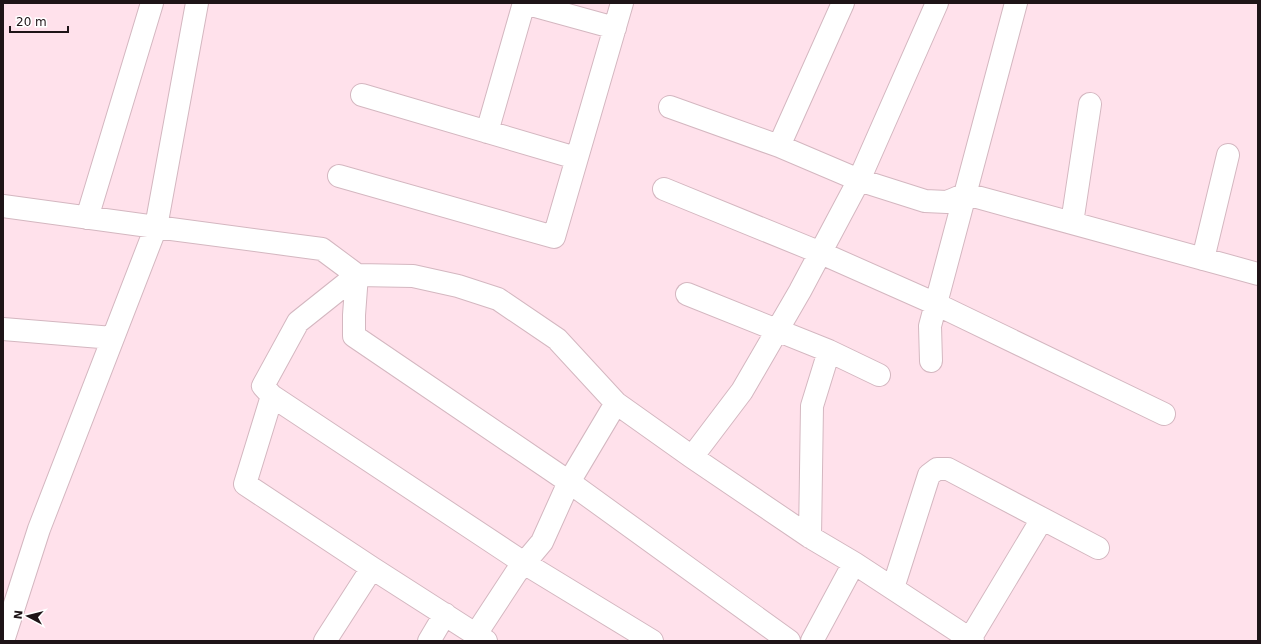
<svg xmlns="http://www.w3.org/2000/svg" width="1261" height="644" viewBox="0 0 1261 644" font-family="'DejaVu Sans',sans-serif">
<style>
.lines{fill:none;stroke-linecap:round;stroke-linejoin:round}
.street-casing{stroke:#d4b7c0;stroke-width:24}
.street{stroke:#fff;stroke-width:22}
</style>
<rect width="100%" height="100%" fill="#ffe1eb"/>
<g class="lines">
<g class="street-casing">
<path id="street" d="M524 3 615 28
M362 95 576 158
M670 107 779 146 859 180 925 201 947 202 966 194 1258 274
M487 132 524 3
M779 146 843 3
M339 176 554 237 622 3
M664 189 821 253 936 304 1164 414
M3 206 156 227 197 3
M87 218 152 3
M1072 223 1090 104
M1203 259 1228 155
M687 294 829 351 879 375
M3 329 113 338
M931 361 930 326 1016 3
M272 396 245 484 372 568 486 641
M692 457 742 391 800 291 859 180 937 3
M810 537 812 406 829 351
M893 588 929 475 937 469H948L1098 548
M476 634 516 573 542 542 569 482 616 403
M970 639 1042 519
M3 641 39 529 156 227 322 249 357 275 354 315V336L569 482 789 641
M325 641 372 568
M429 641 445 614
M652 641 524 563 272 396 263 386 298 322 357 275 413 276 458 286 498 299 557 339 616 403 692 457 810 537 854 563 973 641
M812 641 854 563"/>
</g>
<use href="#street" class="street"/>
</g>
<rect width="1261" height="644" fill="none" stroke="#1e1417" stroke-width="8"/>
<g transform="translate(28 616) rotate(277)" stroke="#ffffff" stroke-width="3" paint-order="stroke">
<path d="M0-3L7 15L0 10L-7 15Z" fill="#1e1417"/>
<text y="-6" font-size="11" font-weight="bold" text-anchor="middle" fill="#1e1417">N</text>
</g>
<path d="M10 26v6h58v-6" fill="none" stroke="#1e1417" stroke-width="2"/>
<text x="16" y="26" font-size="12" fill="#1e1417" stroke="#ffffff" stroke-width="3" paint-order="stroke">20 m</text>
</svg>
